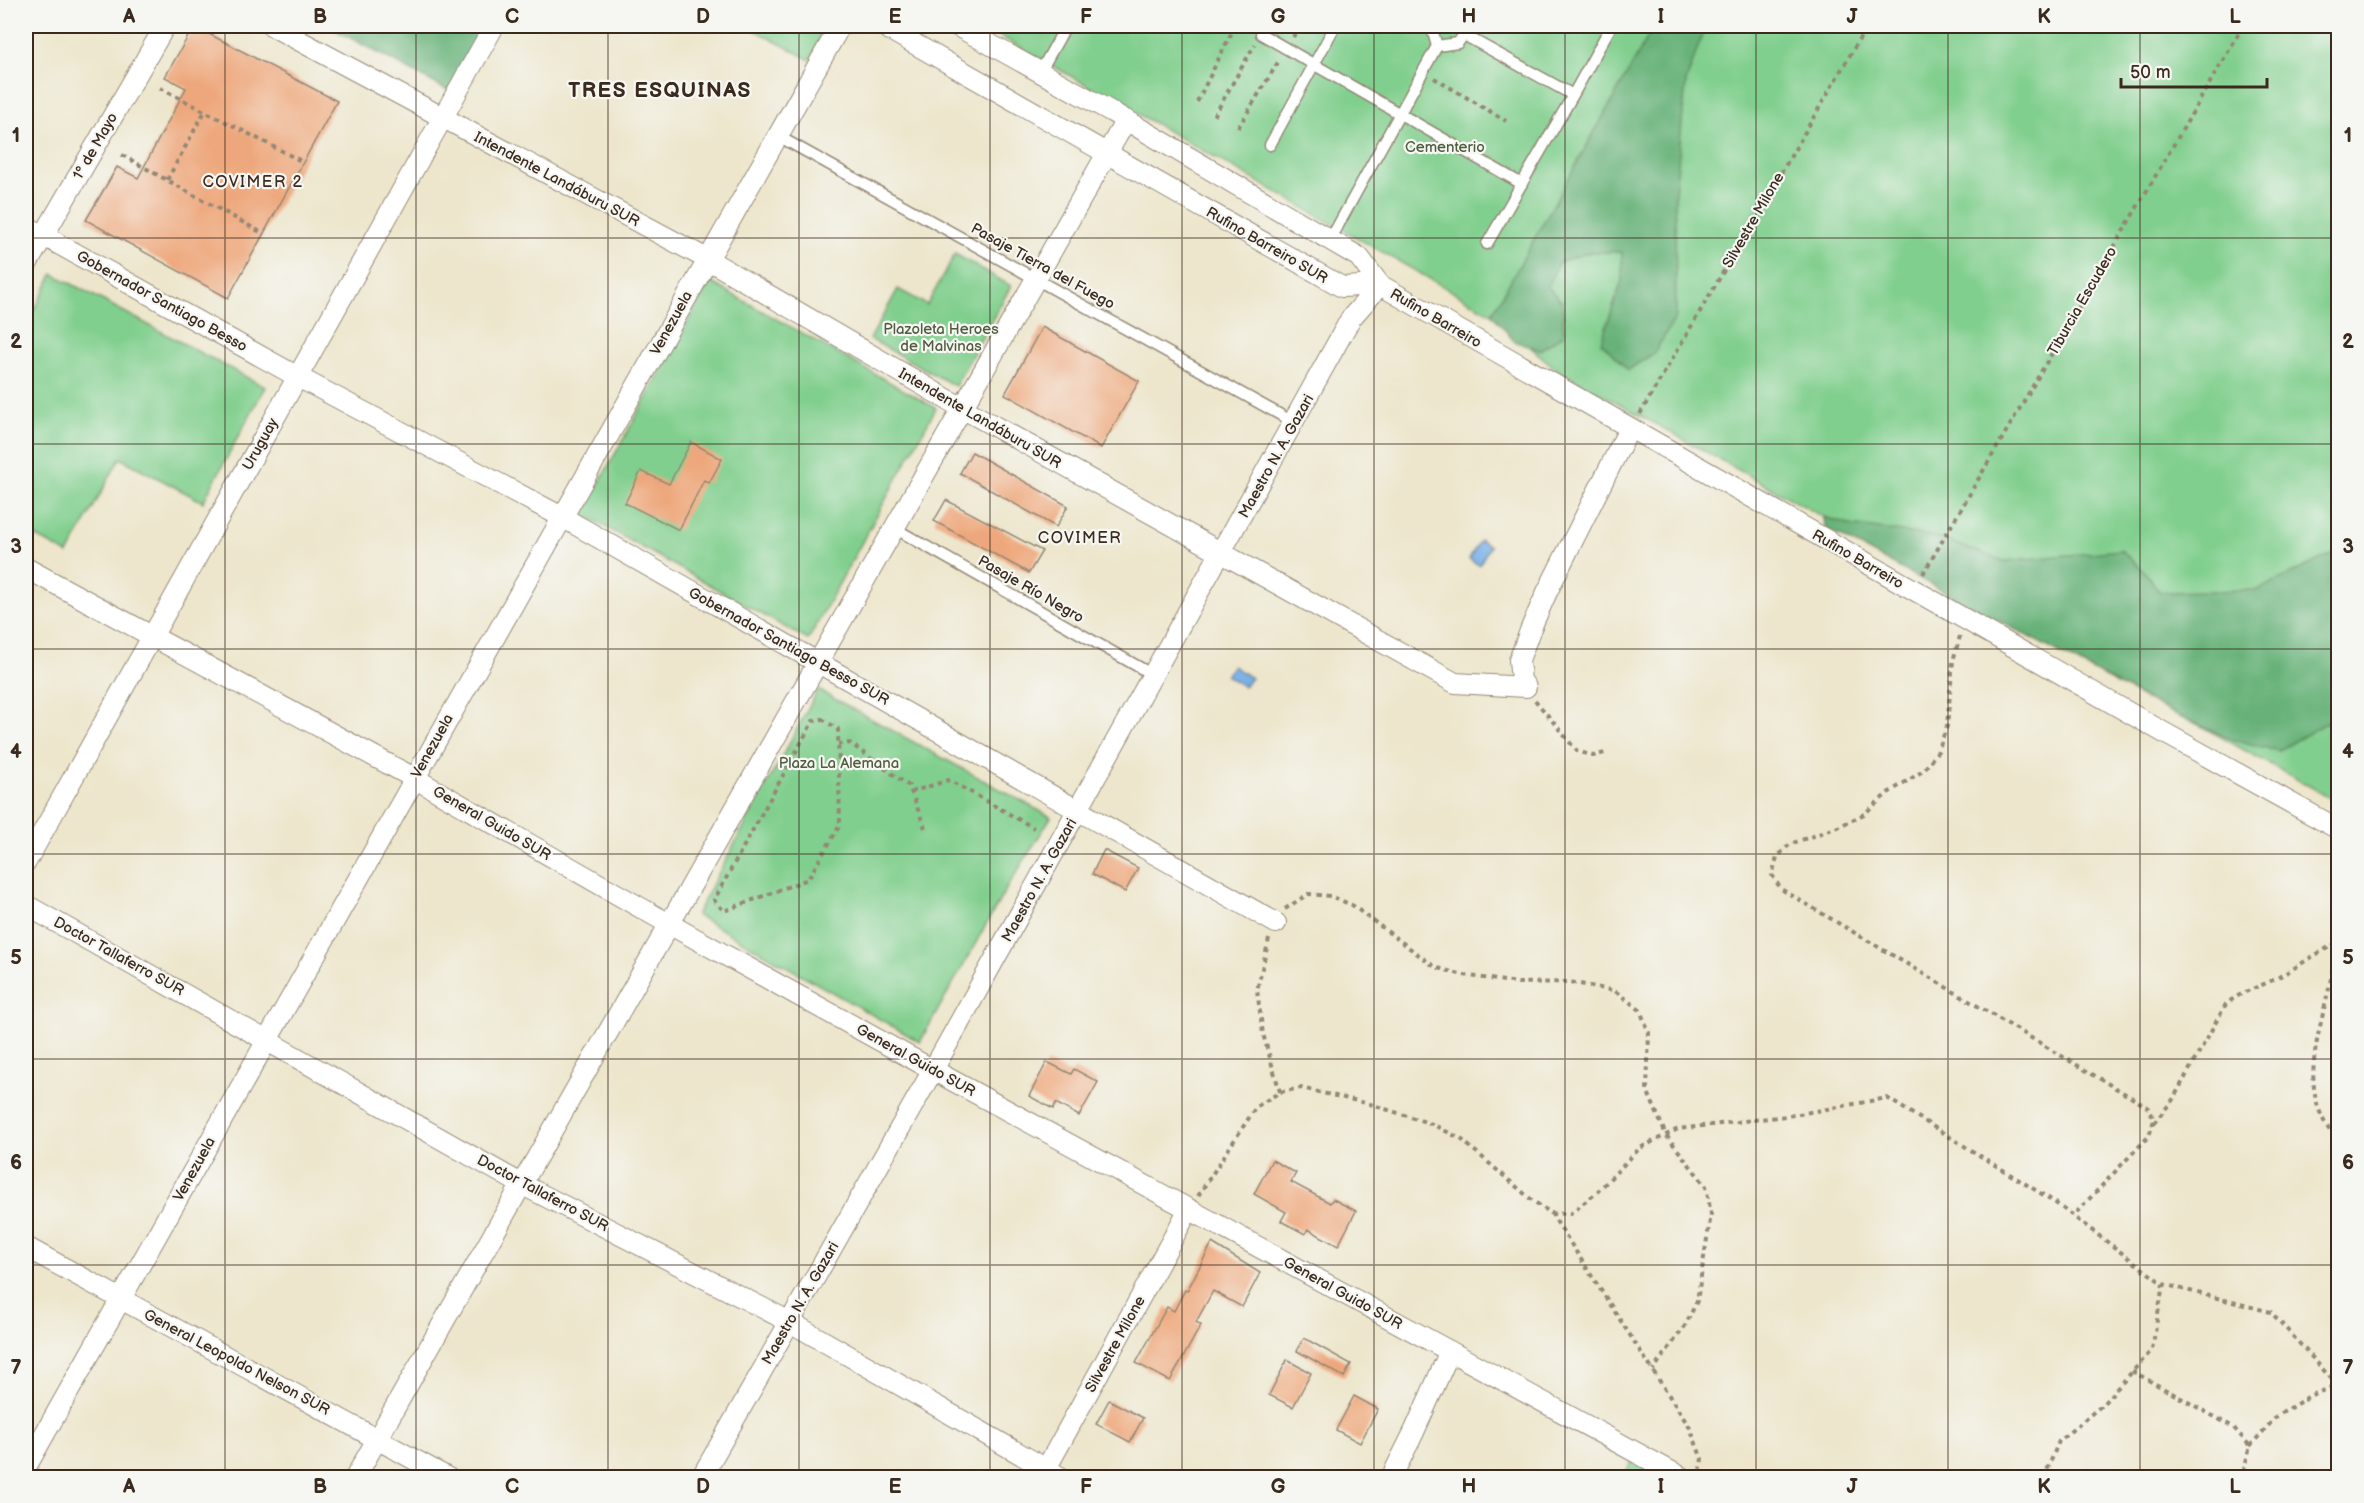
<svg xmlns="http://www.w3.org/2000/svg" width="2364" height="1503" viewBox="0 0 2364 1503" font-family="'Balsamiq Sans',sans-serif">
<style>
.green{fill:#81cf8e;stroke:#5e7c56;stroke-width:1.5}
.forest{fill:#68b279;stroke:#526e4c;stroke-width:1.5}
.water{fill:#78b0e7;stroke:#5a6d82;stroke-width:1.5}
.building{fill:#eea77b}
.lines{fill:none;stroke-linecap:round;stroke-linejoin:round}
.service-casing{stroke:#948875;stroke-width:13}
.minor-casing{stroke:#948875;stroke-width:22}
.path{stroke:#948875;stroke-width:4;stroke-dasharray:4.5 4.5;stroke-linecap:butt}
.service{stroke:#fff;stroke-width:10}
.minor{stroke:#fff;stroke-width:20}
.grid{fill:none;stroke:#3b2a1e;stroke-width:1.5;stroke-opacity:0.55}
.labels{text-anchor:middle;stroke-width:4.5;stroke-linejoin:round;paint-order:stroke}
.street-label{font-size:15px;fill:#3b2a1e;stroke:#f6f6f2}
.park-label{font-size:15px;fill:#505c40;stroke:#f6f6f2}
.neighbourhood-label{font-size:16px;letter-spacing:1.5px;fill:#3b2a1e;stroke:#f6f6f2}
.district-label{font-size:21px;font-weight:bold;letter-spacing:1.5px;fill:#3b2a1e;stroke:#f6f6f2}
.neatline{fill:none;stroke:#3b2a1e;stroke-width:2}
.grid-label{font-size:20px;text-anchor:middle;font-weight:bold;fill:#3b2a1e}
</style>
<rect width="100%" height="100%" fill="#f6f6f2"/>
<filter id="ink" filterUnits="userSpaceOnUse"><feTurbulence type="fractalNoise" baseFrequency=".0167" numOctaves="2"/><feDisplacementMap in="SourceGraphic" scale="12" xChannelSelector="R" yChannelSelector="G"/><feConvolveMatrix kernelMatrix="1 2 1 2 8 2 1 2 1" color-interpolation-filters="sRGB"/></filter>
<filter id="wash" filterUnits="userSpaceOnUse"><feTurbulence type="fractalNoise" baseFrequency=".008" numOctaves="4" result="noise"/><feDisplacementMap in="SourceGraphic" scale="24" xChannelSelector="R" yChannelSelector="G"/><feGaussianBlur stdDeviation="1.35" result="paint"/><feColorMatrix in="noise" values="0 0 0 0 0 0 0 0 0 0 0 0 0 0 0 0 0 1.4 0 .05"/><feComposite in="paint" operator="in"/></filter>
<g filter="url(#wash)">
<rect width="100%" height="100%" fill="#ede6cc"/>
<path class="green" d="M747 26H825L810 60Z
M982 26H2338V802L1556 369 1492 314Z
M955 254 1011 286 955 386 870 339 898 289 927 305Z
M53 274 265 387 203 502 120 458 68 554 26 531V326Z
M710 282 936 408 808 640 582 514Z
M818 690 1051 817 1005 891 920 1042 696 915Z
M1637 1452 1684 1478H1623Z"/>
<path class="forest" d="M328 26H485L449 91Z
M1654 26H1705L1686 82 1675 193 1676 317 1654 353 1628 370 1601 342 1622 280V252H1590L1559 262 1548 287 1562 302 1564 334 1540 350 1514 341 1492 314Z
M1824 517 1849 525 1934 536 2004 561 2121 550 2144 571 2160 592 2258 590 2338 551V716L2278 751 2231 739 2170 712 1825 528Z"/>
<path class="water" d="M1480 540 1490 546 1479 565 1469 559Z
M1233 666 1251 678 1244 687 1226 675Z"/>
<g id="blocks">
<path class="building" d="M194 26 337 101 228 298 86 220 117 167 138 178 186 88 165 77Z
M1042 327 1139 381 1101 448 1005 394Z
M691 442 722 459 709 483 704 480 679 530 625 503 641 471 669 484Z
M972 452 1068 506 1056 527 960 473Z
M946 500 1042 551 1029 573 934 521Z
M1104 850 1138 868 1125 892 1092 874Z
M1047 1062 1071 1074 1074 1069 1098 1082 1079 1116 1056 1103 1053 1109 1029 1096Z
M1272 1160 1296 1173 1291 1182 1330 1203 1333 1199 1356 1211 1338 1246 1308 1229 1305 1234 1281 1221 1286 1212 1254 1194Z
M1212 1243 1260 1273 1242 1307 1213 1291 1196 1322 1201 1325 1170 1381 1136 1363 1167 1307 1174 1311 1185 1290 1187 1291Z
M1304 1338 1351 1364 1344 1377 1297 1351Z
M1287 1360 1311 1373 1293 1407 1269 1395Z
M1354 1396 1378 1409 1360 1443 1336 1430Z
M1109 1400 1143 1418 1130 1442 1096 1424Z"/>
</g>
</g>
<g filter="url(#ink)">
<use href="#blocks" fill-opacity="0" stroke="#948875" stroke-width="1.5"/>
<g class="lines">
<g class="service-casing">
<path id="service" d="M1431 26 1437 46
M1261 34 1522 184
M1464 35 1573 95 1487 244
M1040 72 1066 26
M1573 95 1611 26
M778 136 1295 423
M1270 145 1335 26
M1330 240 1437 46 1458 43 1469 26
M894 528 1153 675"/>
</g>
<g class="minor-casing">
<path id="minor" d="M272 26 707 259 962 408 1455 683 1526 687
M883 26 1342 287 1380 285
M957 26 1112 112 1359 257 1380 285 2161 731 2338 829
M26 226 298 377 562 517 1276 923
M26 266 165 26
M26 568 414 778 669 924 933 1070 1683 1478
M1526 687 1521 681 1519 660 1531 628 1547 592 1629 429
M26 862 494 26
M26 905 521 1184 790 1322 1062 1478
M26 1247 448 1478
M26 1467 840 26
M355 1478 1126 120
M701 1478 933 1070 1351 318 1380 285
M1041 1478 1189 1209
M1391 1478 1414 1432 1450 1351"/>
</g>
<path class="path" d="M1293 37 1300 26
M1434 78 1506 121
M160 88 303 162
M1197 102 1235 26
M1214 116 1255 44
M1238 128 1280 59
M122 155 264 234
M167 180 205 111
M1640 414 1867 26
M1923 574 2243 26
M1960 636 1953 661 1947 726 1938 751 1923 771 1888 793 1864 814 1838 827 1790 844 1777 857 1772 875 1781 889 2149 1108 2154 1120 2149 1136 2073 1216
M1535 700 1577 751 1593 756 1605 753
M822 719 838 729 840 825 808 879 724 911 714 900 813 721Z
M838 744 850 743 909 786 925 828
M911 792 949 780 1034 828
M1285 909 1308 894 1330 896 1352 905 1435 967 1463 975 1518 983 1570 982 1615 991 1640 1010 1649 1033 1647 1090 1666 1135 1706 1186 1711 1214 1697 1301 1685 1326 1653 1370
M1269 939 1257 990 1263 1034 1280 1092
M2338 952C2332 966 2331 982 2327 997 2315 1048 2299 1097 2338 1141
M2154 1123 2172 1101 2226 1004C2241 992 2256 988 2273 980 2295 969 2315 953 2338 943
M1198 1196 1256 1107 1280 1092 1301 1088 1370 1104 1432 1124 1461 1139 1533 1201 1551 1213 1570 1214 1595 1194 1640 1148 1678 1129 1794 1115 1887 1098 2053 1201 2163 1284 2271 1312 2338 1386
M1551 1213 1690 1428 1702 1459 1700 1469
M2132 1371 2233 1427 2250 1446 2242 1478
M2250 1446 2277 1416 2311 1395 2338 1385
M2044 1478 2059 1441 2101 1406 2152 1350 2163 1284"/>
<use href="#service" class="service"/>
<use href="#minor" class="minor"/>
</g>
</g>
<path class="grid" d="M225 26V1478M416 26V1478M608 26V1478M799 26V1478M990 26V1478M1182 26V1478M1374 26V1478M1565 26V1478M1756 26V1478M1948 26V1478M2140 26V1478M26 238H2338M26 444H2338M26 649H2338M26 854H2338M26 1059H2338M26 1265H2338"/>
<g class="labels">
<g class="street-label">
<text transform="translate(95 146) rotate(-60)" y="5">1º de Mayo</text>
<text transform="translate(557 179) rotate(28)" y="5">Intendente Landáburu SUR</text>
<text transform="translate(1753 220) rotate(-60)" y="5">Silvestre Milone</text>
<text transform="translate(1267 245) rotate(30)" y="5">Rufino Barreiro SUR</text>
<text transform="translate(1043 266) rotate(29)" y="5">Pasaje Tierra del Fuego</text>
<text transform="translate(162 301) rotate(29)" y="5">Gobernador Santiago Besso</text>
<text transform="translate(2082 301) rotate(-60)" y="5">Tiburcia Escudero</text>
<text transform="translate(1436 318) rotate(30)" y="5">Rufino Barreiro</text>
<text transform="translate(671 323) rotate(-61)" y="5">Venezuela</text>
<text transform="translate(980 418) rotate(30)" y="5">Intendente Landáburu SUR</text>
<text transform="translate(260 444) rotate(-61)" y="5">Uruguay</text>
<text transform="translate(1276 456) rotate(-61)" y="5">Maestro N. A. Gazari</text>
<text transform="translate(1858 559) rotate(30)" y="5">Rufino Barreiro</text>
<text transform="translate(1031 589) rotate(30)" y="5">Pasaje Río Negro</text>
<text transform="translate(789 646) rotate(29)" y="5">Gobernador Santiago Besso SUR</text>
<text transform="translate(432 746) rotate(-61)" y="5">Venezuela</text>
<text transform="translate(492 823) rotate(30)" y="5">General Guido SUR</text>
<text transform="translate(1039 880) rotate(-61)" y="5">Maestro N. A. Gazari</text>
<text transform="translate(119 956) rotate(29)" y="5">Doctor Tallaferro SUR</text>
<text transform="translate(916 1060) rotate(29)" y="5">General Guido SUR</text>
<text transform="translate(194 1169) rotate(-61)" y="5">Venezuela</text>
<text transform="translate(543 1193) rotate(28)" y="5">Doctor Tallaferro SUR</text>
<text transform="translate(1343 1293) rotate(29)" y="5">General Guido SUR</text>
<text transform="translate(800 1303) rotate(-60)" y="5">Maestro N. A. Gazari</text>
<text transform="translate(1115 1344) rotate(-61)" y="5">Silvestre Milone</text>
<text transform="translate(237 1362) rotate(28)" y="5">General Leopoldo Nelson SUR</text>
</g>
<g class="park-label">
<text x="1445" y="152">Cementerio</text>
<text x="941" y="334">Plazoleta Heroes<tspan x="941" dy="17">de Malvinas</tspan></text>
<text x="839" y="768">Plaza La Alemana</text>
</g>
<g class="neighbourhood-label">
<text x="253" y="187">COVIMER 2</text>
<text x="1080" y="543">COVIMER</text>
</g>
<g class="district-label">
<text x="660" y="97">TRES ESQUINAS</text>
</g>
</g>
<rect width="2364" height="1503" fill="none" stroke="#f6f6f2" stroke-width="66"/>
<path d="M2121 78v9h146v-9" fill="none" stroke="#3b2a1e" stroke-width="3"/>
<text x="2130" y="78" font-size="18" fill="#3b2a1e" stroke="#f6f6f2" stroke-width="4.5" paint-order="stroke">50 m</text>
<rect x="33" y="33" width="2298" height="1437" class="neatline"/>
<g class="grid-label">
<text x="129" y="23">A</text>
<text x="320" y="23">B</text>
<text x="512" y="23">C</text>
<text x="703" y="23">D</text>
<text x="895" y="23">E</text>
<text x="1086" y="23">F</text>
<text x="1278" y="23">G</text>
<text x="1469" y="23">H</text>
<text x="1661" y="23">I</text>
<text x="1852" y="23">J</text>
<text x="2044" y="23">K</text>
<text x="2235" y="23">L</text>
<text x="16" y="142">1</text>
<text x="2348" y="142">1</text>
<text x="16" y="348">2</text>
<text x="2348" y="348">2</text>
<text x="16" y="553">3</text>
<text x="2348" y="553">3</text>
<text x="16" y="758">4</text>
<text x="2348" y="758">4</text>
<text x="16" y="964">5</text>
<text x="2348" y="964">5</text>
<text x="16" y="1169">6</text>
<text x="2348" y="1169">6</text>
<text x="16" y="1374">7</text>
<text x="2348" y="1374">7</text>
<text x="129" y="1493">A</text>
<text x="320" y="1493">B</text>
<text x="512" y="1493">C</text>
<text x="703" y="1493">D</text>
<text x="895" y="1493">E</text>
<text x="1086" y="1493">F</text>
<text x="1278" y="1493">G</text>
<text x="1469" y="1493">H</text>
<text x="1661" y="1493">I</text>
<text x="1852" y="1493">J</text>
<text x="2044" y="1493">K</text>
<text x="2235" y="1493">L</text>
</g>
</svg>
